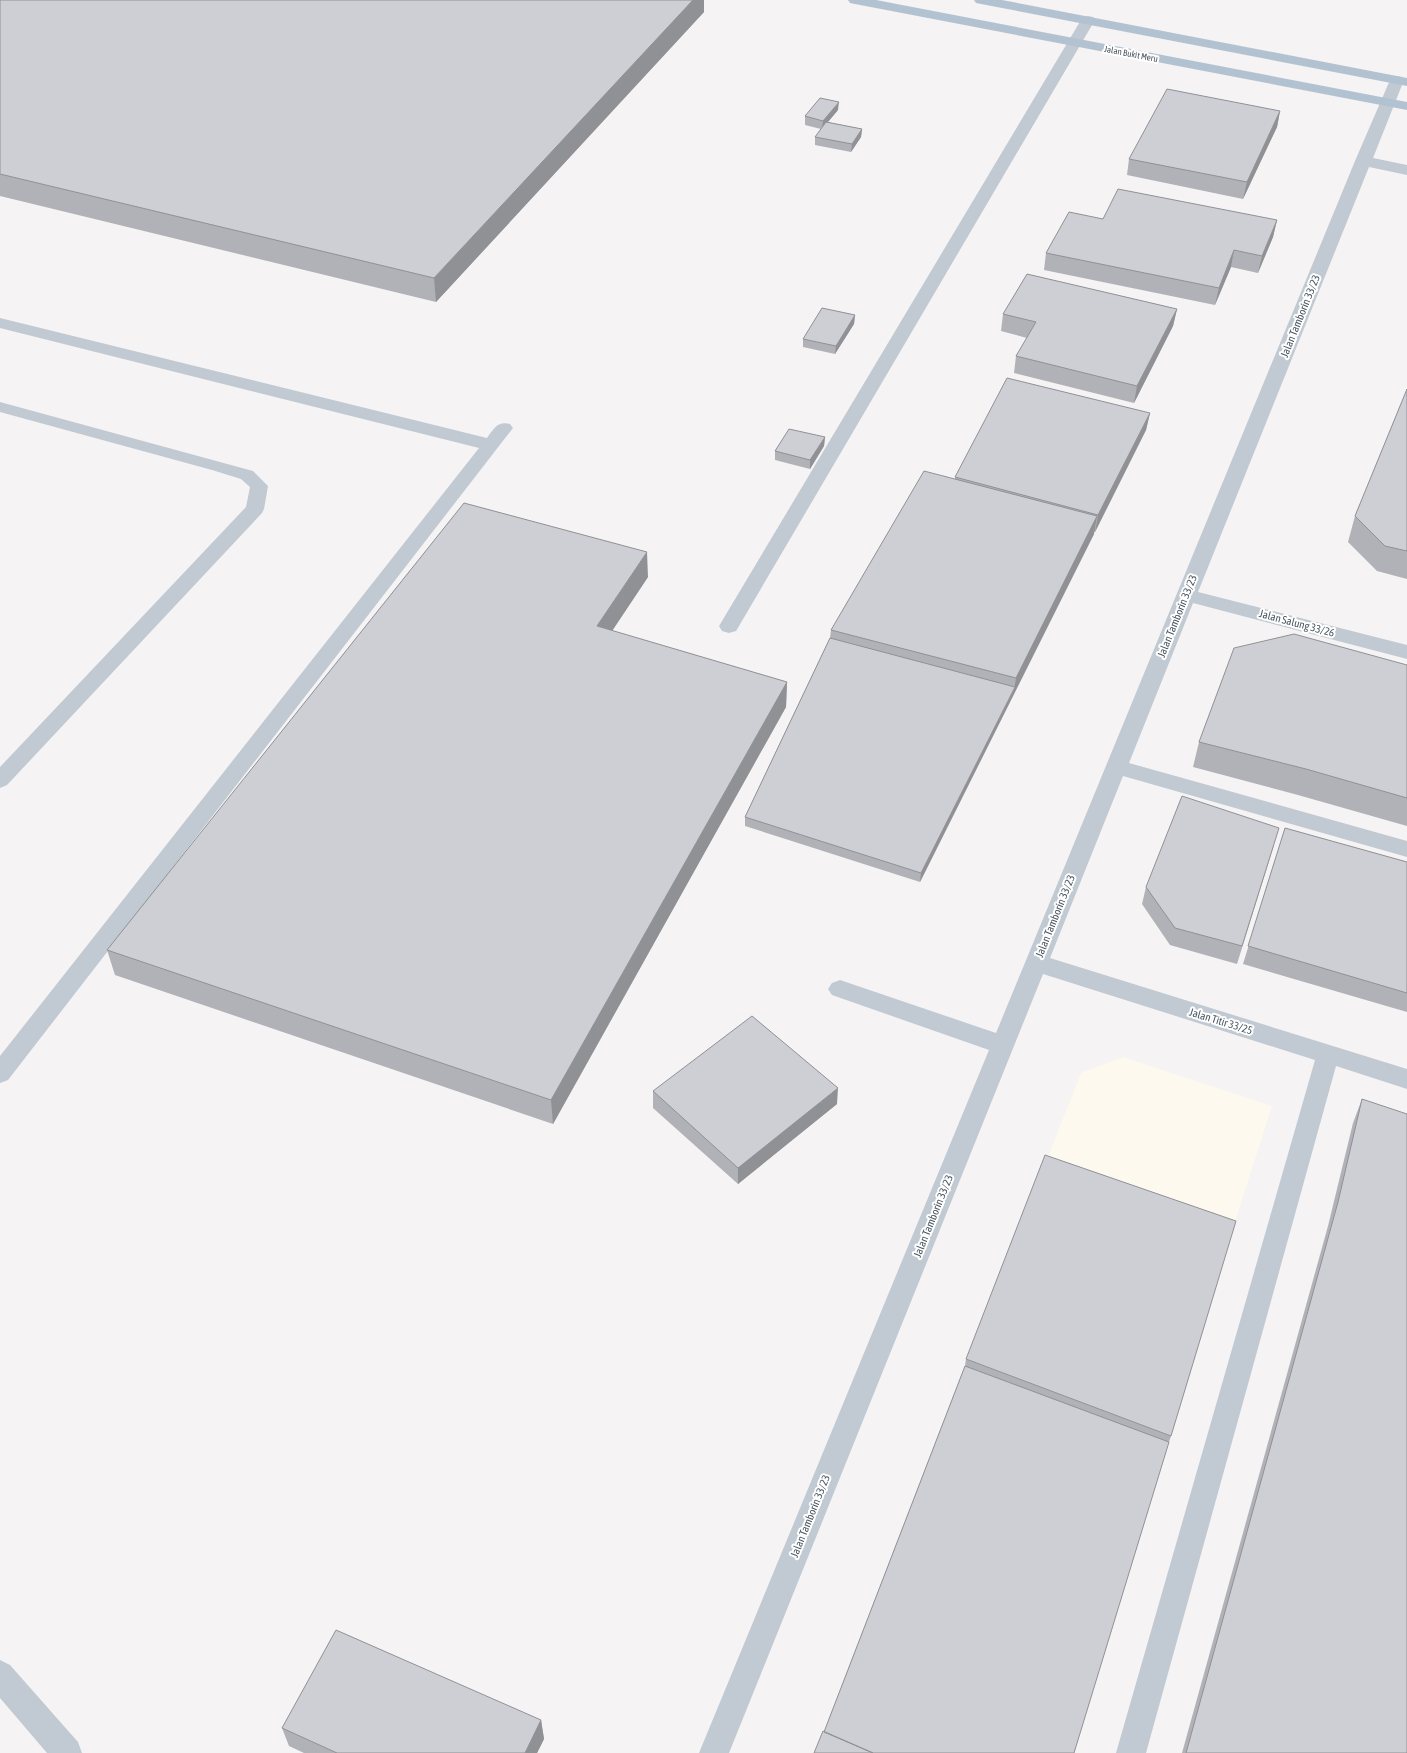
<svg xmlns="http://www.w3.org/2000/svg" width="1407" height="1753" viewBox="0 0 1407 1753" font-family="'Asap Condensed',sans-serif">
<style>
.commercial{fill:#fdf9ef}
.lines{fill:none;stroke-linecap:round;stroke-linejoin:round}
.minor{fill:#c1cad2;fill-rule:evenodd}
.major{fill:#b3c2d1;fill-rule:evenodd}
.wall{fill:#b0b2b7}
.shaded-wall{fill:#909195}
.building{fill:#cdcfd5;stroke:#909195}
.labels{text-anchor:middle;stroke-width:4;stroke-linejoin:round;paint-order:stroke}
.far-street-label{font-size:9px;fill:#4a5661;stroke:#fff}
.street-label{font-size:11px;fill:#4a5661;stroke:#fff}
</style>
<rect width="100%" height="100%" fill="#f5f3f3"/>
<path class="commercial" d="M1123 1057 1272 1106 1228 1244 1039 1179 1081 1073Z"/>
<g class="lines">
<path class="minor" d="M1088 16 1093 17 1095 20 739 626 736 631 729 633 722 631 719 626 1081 20 1083 17Z
M1397 76 1402 77 1404 80 1373 158 1407 165V175L1369 167 1198 592 1407 645V659L1193 603 1129 763 1407 841V857L1123 776 1050 958 1407 1069V1089L1336 1066 1146 1753H1116L1315 1060 1043 974 729 1753H699L989 1050 832 995 828 989 832 983 840 980 996 1033 1355 161 1390 80 1392 77Z
M0 318 487 438C494 429 497 421 510 424L513 428 8 1080 0 1083V1056L479 448 0 328Z
M0 402 253 471 268 486 264 509 262 513 7 785 0 788V767L246 507 250 487 241 479 212 470 0 412Z
M0 1660 10 1665 78 1742 82 1753H47L0 1698Z"/>
<path class="major" d="M848 0H876L1407 102V110L855 4 850 3Z
M974 0H1002L1407 78V86L981 4 976 3Z"/>
</g>
<path class="wall" d="M0 0H704V12L436 302 0 196Z
M838 110 828 122 862 129 861 137 851 152 815 145V137L821 129 805 125V116Z
M1280 111 1277 127 1243 199 1127 175 1129 159Z
M1103 219 1277 220 1273 237 1258 273 1231 267 1215 305 1044 270 1046 253Z
M1177 309 1173 326 1134 403 1014 373 1016 356 1027 338 1001 331 1003 314Z
M855 315 854 324 835 354 803 347V339Z
M1407 389V579L1377 571 1348 542 1355 516Z
M1150 413 1146 430 1095 532H1094V534L920 882 745 826V817L830 638 831 630 955 479V477Z
M825 437 824 446 810 469 775 460V451Z
M648 577 612 631 787 682 786 707 553 1124 115 975 107 950Z
M1407 665V826L1298 795 1193 767 1199 742Z
M1285 828 1407 862V1012L1243 964Z
M1274 845 1237 964 1170 945 1142 904 1146 887Z
M653 1091 837 1104 738 1184 653 1108Z
M1362 1099 1407 1753H1182L1328 1226 1353 1123Z
M966 1359 1171 1436 1169 1442 824 1732 965 1366Z
M541 1720 544 1739 537 1753H304L289 1746 282 1728Z"/>
<path class="shaded-wall" d="M693 0H704V12L436 302 434 278Z
M839 102 838 110 822 129 823 121Z
M1280 111 1277 127 1243 199 1247 182Z
M862 129 861 137 851 152 852 144Z
M1277 220 1273 237 1258 273 1262 256Z
M1234 250 1231 267 1215 305 1219 288Z
M1177 309 1173 326 1134 403 1137 386Z
M855 315 854 324 835 354 836 346Z
M1150 413 1146 430 1095 532 1098 515Z
M825 437 824 446 810 469V460Z
M1097 516 1094 534 1013 696 1016 678Z
M647 552 648 577 598 652 597 626Z
M787 682 786 707 553 1124 551 1100Z
M1015 687 1013 696 920 882 921 873Z
M838 1088 837 1104 738 1184V1168Z
M541 1720 544 1739 537 1753H525Z"/>
<path class="building" d="M0 0H693L434 278 0 174Z
M1167 89 1280 111 1247 182 1129 159Z
M820 98 839 102 823 121 805 116Z
M826 122 862 129 852 144 815 137Z
M1118 189 1277 220 1262 256 1234 250 1219 288 1046 253 1069 212 1103 219Z
M1027 274 1177 309 1137 386 1016 356 1036 322 1003 314Z
M822 308 855 315 836 346 803 339Z
M1007 378 1150 413 1098 515 955 477Z
M1407 389V551L1385 546 1355 516Z
M789 429 825 437 810 460 775 451Z
M924 471 1097 516 1016 678 831 630Z
M464 503 647 552 597 626 787 682 551 1100 107 950Z
M1294 634 1407 665V798L1306 769 1199 742 1234 648Z
M830 638 1015 687 921 873 745 817Z
M1182 796 1279 828 1242 946 1175 928 1146 887Z
M1285 828 1407 862V993L1248 946Z
M752 1016 838 1088 738 1168 653 1091Z
M1362 1099 1407 1114V1753H1186L1338 1202Z
M1045 1155 1236 1221 1171 1436 966 1359Z
M965 1366 1169 1442 1074 1753H873L824 1732Z
M336 1630 541 1720 525 1753H337L282 1728Z
M823 1731 873 1753H814Z"/>
<g class="labels">
<g class="far-street-label">
<text transform="translate(1131 54) rotate(11)" y="3">Jalan Bukit Meru</text>
</g>
<g class="street-label">
<text transform="translate(1300 316) rotate(-68)" y="4">Jalan Tamborin 33/23</text>
<text transform="translate(1177 616) rotate(-68)" y="4">Jalan Tamborin 33/23</text>
<text transform="translate(1297 623) rotate(15)" y="4">Jalan Salung 33/26</text>
<text transform="translate(1055 916) rotate(-68)" y="4">Jalan Tamborin 33/23</text>
<text transform="translate(1221 1021) rotate(17)" y="4">Jalan Titir 33/25</text>
<text transform="translate(933 1216) rotate(-68)" y="4">Jalan Tamborin 33/23</text>
<text transform="translate(810 1516) rotate(-68)" y="4">Jalan Tamborin 33/23</text>
</g>
</g>
</svg>
